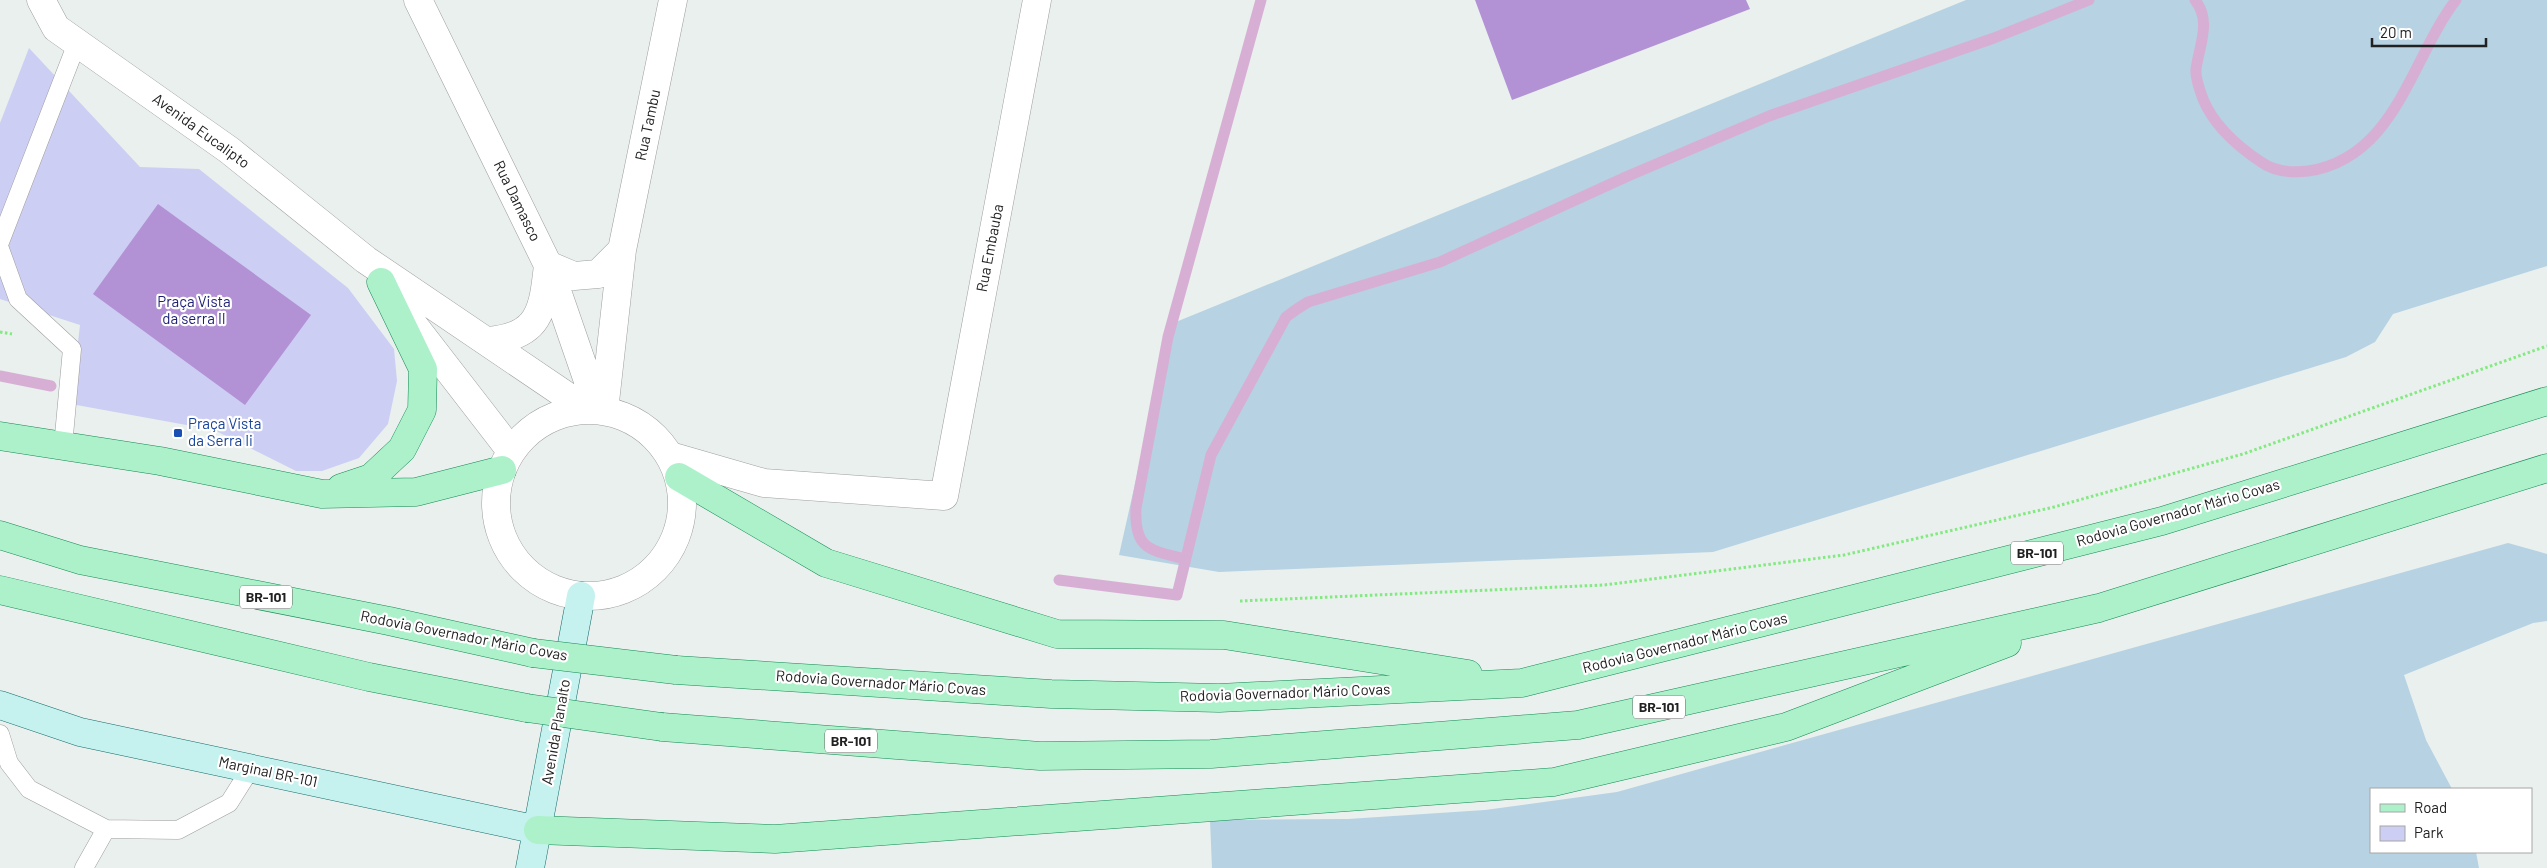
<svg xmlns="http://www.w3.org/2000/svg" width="2547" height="868" viewBox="0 0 2547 868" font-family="Barlow,sans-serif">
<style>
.grass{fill:#b6d2e3}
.park{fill:#cdcef3}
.pitch{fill:#b292d5}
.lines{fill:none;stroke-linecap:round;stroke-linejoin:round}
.stream{stroke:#d8afd4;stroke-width:11}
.lane-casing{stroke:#9e9e9e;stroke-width:19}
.street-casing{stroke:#9e9e9e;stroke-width:29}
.secondary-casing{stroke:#146c6b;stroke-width:29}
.primary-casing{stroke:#148a55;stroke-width:29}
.path{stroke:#83e981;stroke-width:3;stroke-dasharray:2.5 2.5;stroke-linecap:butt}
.lane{stroke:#fff;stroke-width:18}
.street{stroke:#fff;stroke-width:28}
.secondary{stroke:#c5f2ef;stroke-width:28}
.primary{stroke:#adf1cb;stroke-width:28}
.primary-bridge-casing{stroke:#148a55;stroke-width:29;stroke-linecap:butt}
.primary-bridge{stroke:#adf1cb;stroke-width:28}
.transit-dot{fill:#1a4fb4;stroke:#fff;stroke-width:2}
.labels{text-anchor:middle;stroke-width:4.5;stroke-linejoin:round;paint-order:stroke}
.shield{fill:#fff;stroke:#646464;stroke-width:1}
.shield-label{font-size:14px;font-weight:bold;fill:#212121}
.street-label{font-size:15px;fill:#212121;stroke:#fff}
.park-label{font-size:15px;fill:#1b1e73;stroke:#fff}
.transit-label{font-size:15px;fill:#164399;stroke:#fff;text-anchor:start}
</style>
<rect width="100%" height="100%" fill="#e9f0ed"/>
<path class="grass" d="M1966 0H2547V266L2393 314 2375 342 2346 357 1713 552 1219 572 1119 555 1171 324Z
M2508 543 2547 554V621L2533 623 2404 675 2426 740 2452 789H2371V852H2476L2479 868H1212L1210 820 1348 819 1485 810 1617 792Z"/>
<path class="park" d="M29 48 140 167 199 169 348 288 394 349 397 381 388 424 359 458 322 471H296L214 430 71 404 80 325 0 299V123Z"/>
<path class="pitch" d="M1475 0H1746L1750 9 1512 100Z
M158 204 311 315 245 405 93 294Z"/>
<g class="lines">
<path class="stream" d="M2195 0C2212 21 2199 46 2196 69 2195 77 2200 91 2203 99 2214 126 2237 146 2261 162 2275 172 2291 173 2308 171 2396 158 2411 58 2456 0
M0 376 51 386
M1185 559C1150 550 1134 550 1136 508L1168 337 1261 0
M1059 580 1177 595 1211 455 1286 317 1297 309 1308 302 1440 262 1628 176 1769 116 1994 38 2089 0"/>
<g class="lane-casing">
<path id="lane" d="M0 242 77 43
M0 249 18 299 72 349 63 446
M0 734 9 763 29 789 106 829 178 830 229 803 251 768
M84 868 106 829"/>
</g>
<g class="street-casing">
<path id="street" d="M41 0 56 28 229 150 366 260 586 409
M418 0 548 265 598 410
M399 306 511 451
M488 341C540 336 543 311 548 265L574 276 598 274 622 250
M496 503a93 93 0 1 1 186 0a93 93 0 1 1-186 0Z
M604 411 622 250 673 0
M670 456 764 483 944 496 1037 0"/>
</g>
<g class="secondary-casing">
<path id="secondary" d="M0 705 80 732 538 830
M530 868 581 596"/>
</g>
<g class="primary-casing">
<path id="primary" d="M0 436 160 461 322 494 416 492 502 470
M679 477 826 563 1057 634 1224 635 1468 674
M341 488 371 478 402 449 422 410 423 369 381 282
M0 535 80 560 389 621 533 653
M0 590 369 677 527 708
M676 670 1051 694 1219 698 1522 683 2162 521 2547 401
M662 727 1040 756 1211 754 1578 725 2099 608 2547 468
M538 830 775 839 1554 782 1786 727 2007 643"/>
</g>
<path class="path" d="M0 332 12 334
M1240 601 1604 585 1844 555 2054 507 2243 454 2547 346"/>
<use href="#lane" class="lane"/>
<use href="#street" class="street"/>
<use href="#secondary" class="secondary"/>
<use href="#primary" class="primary"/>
<g class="primary-bridge-casing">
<path id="primary-bridge" d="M533 653 676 670
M527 708 662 727"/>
</g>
<use href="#primary-bridge" class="primary-bridge"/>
</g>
<rect class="transit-dot" x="173" y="428" width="10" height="10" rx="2.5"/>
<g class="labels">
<g class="shield">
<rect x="2011" y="541.5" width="52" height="23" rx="4"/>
<rect x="240" y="585.5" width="52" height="23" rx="4"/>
<rect x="1633" y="695.5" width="52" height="23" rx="4"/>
<rect x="825" y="729.5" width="52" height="23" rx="4"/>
</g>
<g class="shield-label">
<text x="2037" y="558">BR-101</text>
<text x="266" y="602">BR-101</text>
<text x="1659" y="712">BR-101</text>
<text x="851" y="746">BR-101</text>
</g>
<g class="street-label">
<text transform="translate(648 125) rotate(-78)" y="5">Rua Tambu</text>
<text transform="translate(201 131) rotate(36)" y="5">Avenida Eucalipto</text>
<text transform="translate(517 201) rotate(64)" y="5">Rua Damasco</text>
<text transform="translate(990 248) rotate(-79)" y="5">Rua Embauba</text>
<text transform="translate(2178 513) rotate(-16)" y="5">Rodovia Governador Mário Covas</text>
<text transform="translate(464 636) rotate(11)" y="5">Rodovia Governador Mário Covas</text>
<text transform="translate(1685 643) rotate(-14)" y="5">Rodovia Governador Mário Covas</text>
<text transform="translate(881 683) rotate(4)" y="5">Rodovia Governador Mário Covas</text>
<text transform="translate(1285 693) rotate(-2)" y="5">Rodovia Governador Mário Covas</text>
<text transform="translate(556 732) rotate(-80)" y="5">Avenida Planalto</text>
<text transform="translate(268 772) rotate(12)" y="5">Marginal BR-101</text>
</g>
<g class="park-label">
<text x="194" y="307">Praça Vista<tspan x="194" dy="17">da serra II</tspan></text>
</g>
<g class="transit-label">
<text x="188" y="429">Praça Vista<tspan x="188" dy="17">da Serra Ii</tspan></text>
</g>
</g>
<rect x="2370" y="788" width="162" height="65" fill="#ffffff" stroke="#a6a6a6"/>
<rect x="2380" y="804" width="25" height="8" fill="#adf1cb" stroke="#a6a6a6"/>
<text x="2414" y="813" font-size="15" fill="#212121">Road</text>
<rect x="2380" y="826" width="25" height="15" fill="#cdcef3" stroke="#a6a6a6"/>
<text x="2414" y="838" font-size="15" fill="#212121">Park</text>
<path d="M2372 38v8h114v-8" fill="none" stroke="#212121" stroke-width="2.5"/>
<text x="2380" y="38" font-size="15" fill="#212121" stroke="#ffffff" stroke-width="4" paint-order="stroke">20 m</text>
</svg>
